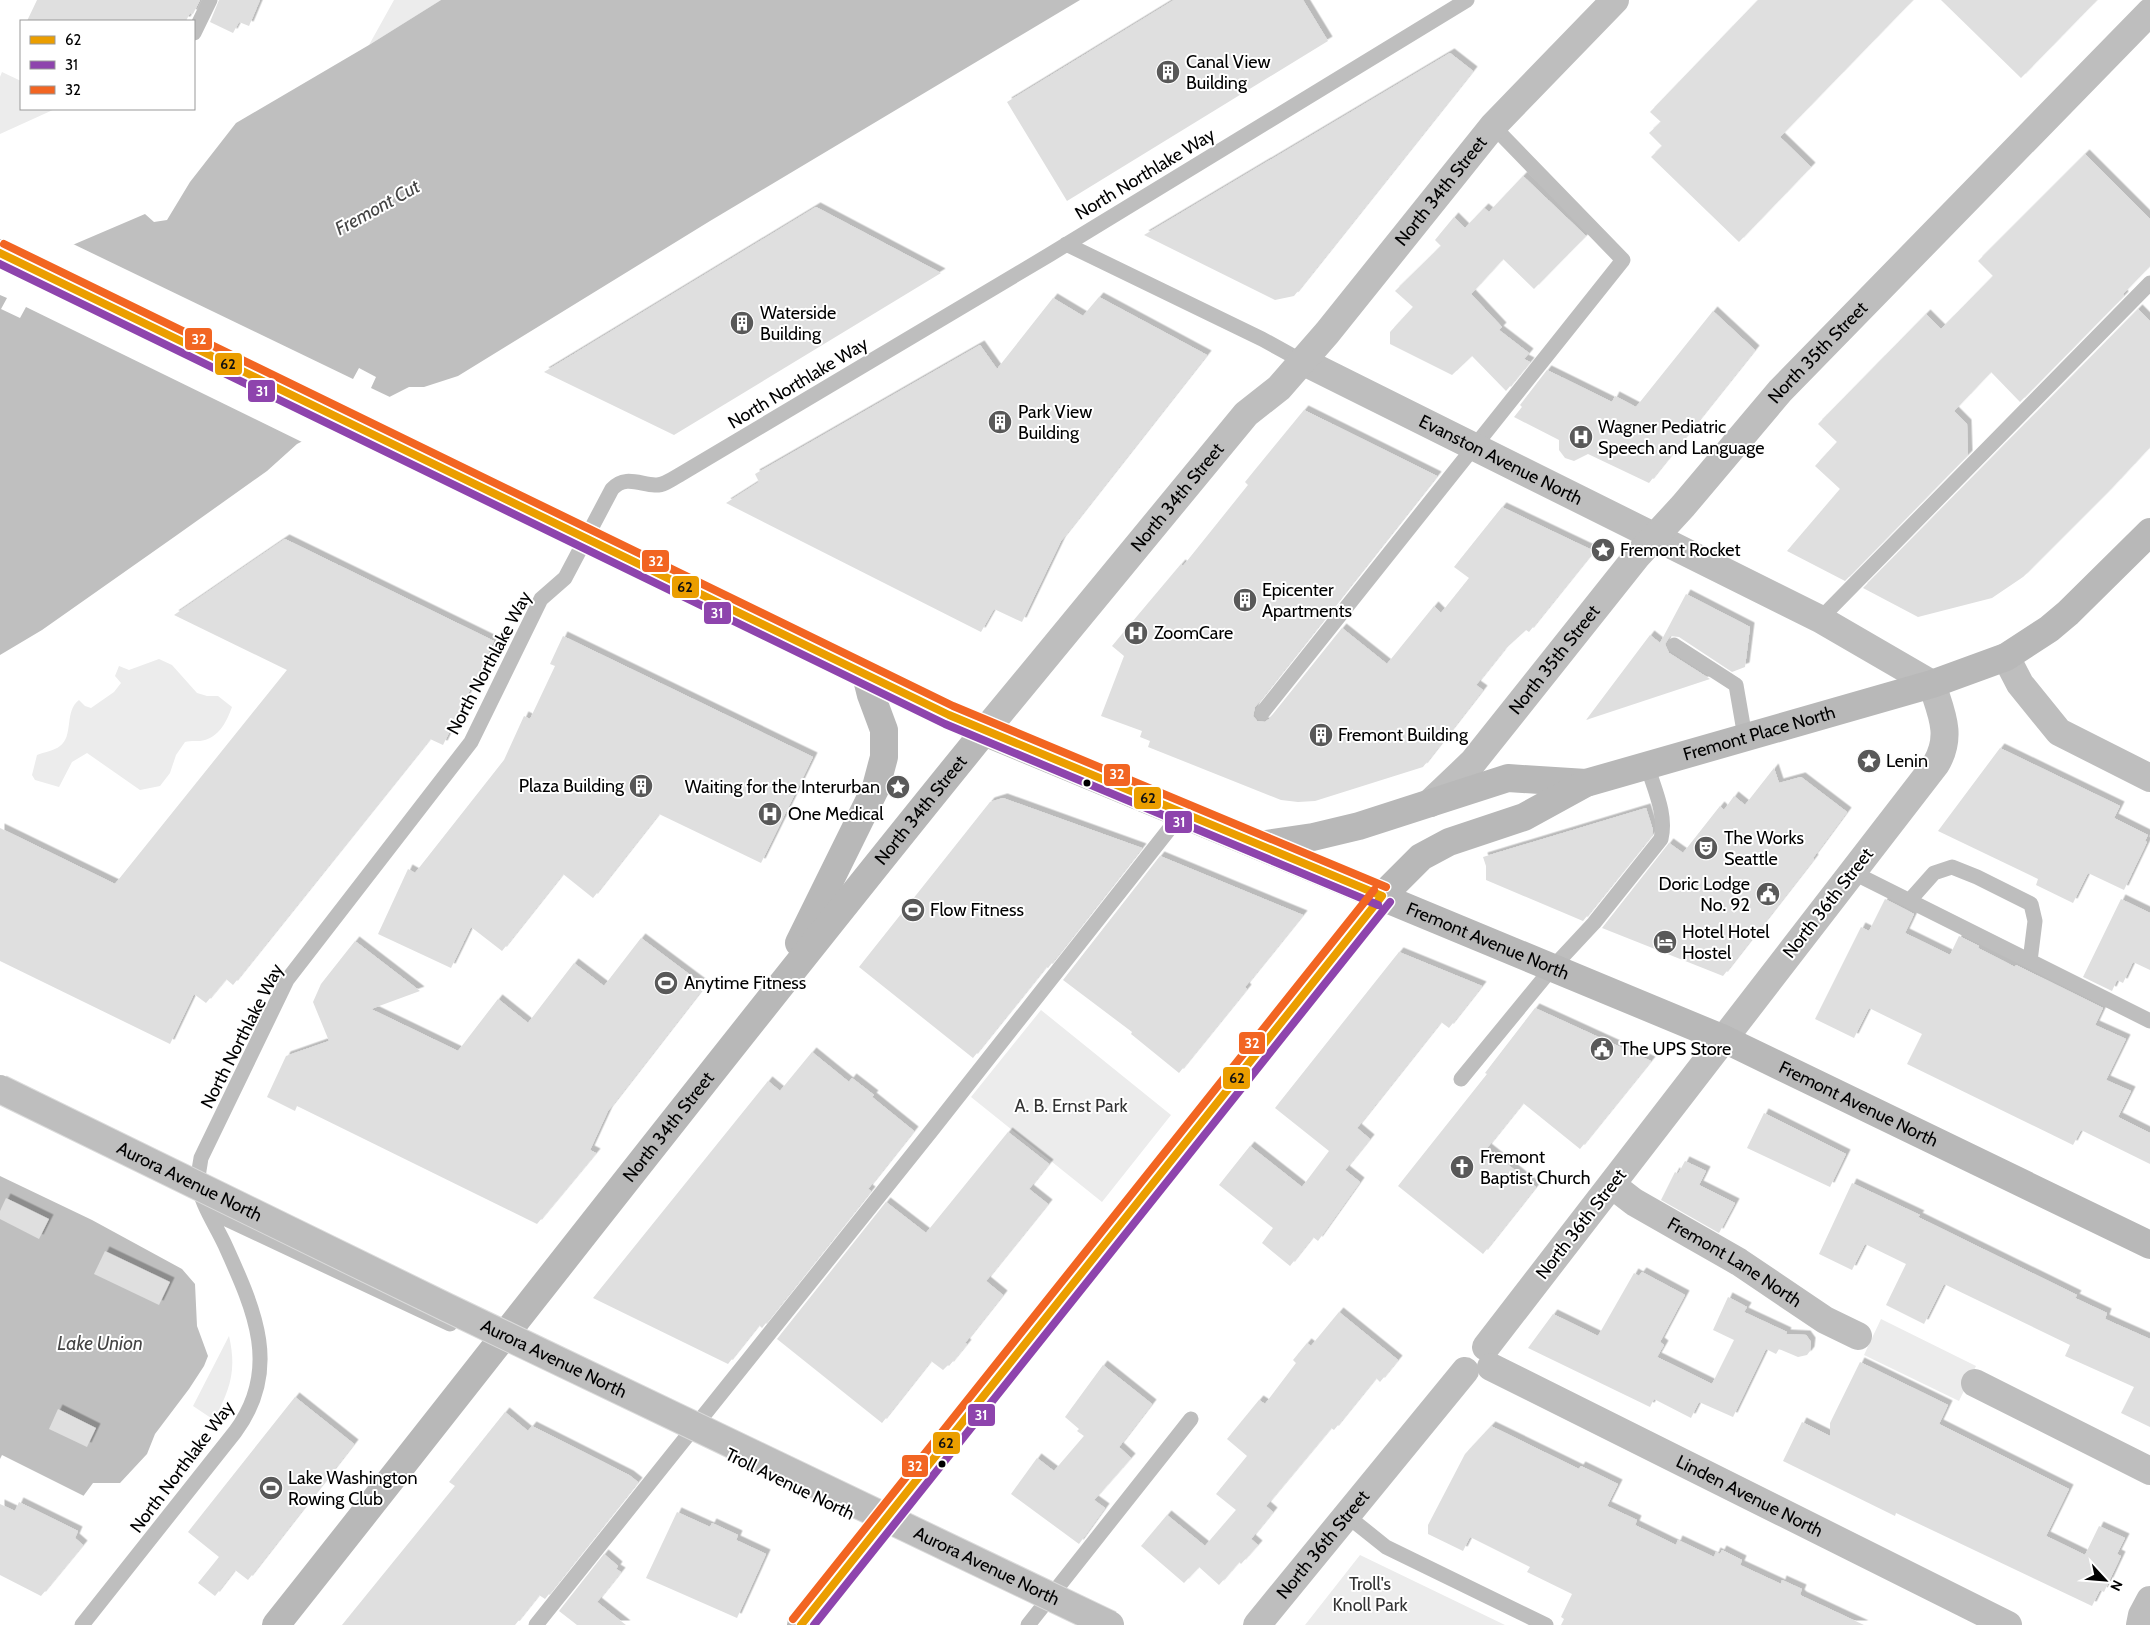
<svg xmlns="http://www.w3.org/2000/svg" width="2150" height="1625" viewBox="0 0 2150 1625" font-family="Cabin,sans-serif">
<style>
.green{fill:#ececec}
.water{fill:#bfbfbf}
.pier{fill:#fff}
.building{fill:#dfdfdf;filter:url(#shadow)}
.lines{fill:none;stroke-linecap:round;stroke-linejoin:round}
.lane{stroke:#bebebe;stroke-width:15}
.street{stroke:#bebebe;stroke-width:28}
.secondary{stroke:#b8b8b8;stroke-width:28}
.highway-bridge-casing{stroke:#dbdbdb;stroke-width:30;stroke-linecap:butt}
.secondary-bridge{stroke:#b8b8b8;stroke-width:28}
.highway-bridge{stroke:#bebebe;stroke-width:28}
.bus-1-casing{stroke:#fff;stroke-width:11}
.bus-2-casing{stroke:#fff;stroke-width:11}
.bus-3-casing{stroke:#fff;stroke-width:11}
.bus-1{stroke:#eb9e00;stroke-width:8}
.bus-2{stroke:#8e44ad;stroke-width:8}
.bus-3{stroke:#f26522;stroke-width:8}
.bus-dot{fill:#000;stroke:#fff;stroke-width:2}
.labels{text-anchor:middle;stroke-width:4;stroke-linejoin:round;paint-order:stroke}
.poi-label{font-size:18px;fill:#000;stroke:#fff;text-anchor:start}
.street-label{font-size:18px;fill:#000;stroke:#fff}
.park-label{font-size:18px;fill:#333;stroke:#fff}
.water-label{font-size:19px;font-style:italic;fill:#444;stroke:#fff}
.line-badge{stroke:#fff;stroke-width:2}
.badge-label{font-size:14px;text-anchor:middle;font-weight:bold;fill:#fff}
.pale-badge-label{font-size:14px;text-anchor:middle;font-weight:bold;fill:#111}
</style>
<defs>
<filter id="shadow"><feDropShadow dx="4.5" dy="-4.5" stdDeviation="0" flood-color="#0004"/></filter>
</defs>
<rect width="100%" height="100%" fill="#fff"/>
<path class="green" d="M394 0H441L369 45Z
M2 72 21 81V109H55L0 134V77Z
M159 659 172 665 197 693 207 696H218L232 707C227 720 221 735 205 740 199 742 191 740 185 742L176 755 170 773 160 786 140 790 87 753 72 762 59 787 35 780 32 775 37 755C44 752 54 751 60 746 74 736 64 711 79 700L85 706 91 708 114 692 121 683 115 676 119 666 129 670Z
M1041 1010 1171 1115 1102 1202 971 1097Z
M1881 1319 1976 1366 1959 1401 1864 1355Z
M229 1336C237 1371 230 1389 214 1420L193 1406Z
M1360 1555 1505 1625H1305Z"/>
<path class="water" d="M441 0H1080L710 221 458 376 424 387H409L297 444 267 471 177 535 42 630 0 655V276L145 214 154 222 167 220 190 182 236 123 369 45Z
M0 1176 92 1220 182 1269 195 1284 197 1326 208 1356 204 1366 189 1389 155 1434 147 1454 120 1483H93L0 1609Z"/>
<path class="pier" d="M71 243 353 379 359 368 376 377 371 388 392 398 304 443 26 307 20 318 1 309 7 298 0 295V273Z
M2 1455 86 1497 0 1611V1459Z"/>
<path class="building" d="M37 0H200L193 14 190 13 186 21H27Z
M219 0H260L249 26 239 22 233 33 210 22Z
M1174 0H1303L1328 41 1067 201 1007 102Z
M1758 0H1913L1780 137 1811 167 1739 242 1651 157 1662 146 1649 133 1661 122 1650 112Z
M1941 0H2097L2021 78Z
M1450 53 1473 71 1294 296 1275 300 1144 235Z
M2085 154 2150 219V266L2123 294 2124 296 2020 402 1991 372 1954 411 1967 424 1968 455 1845 581 1787 551 1840 489 1815 466 1837 442 1818 424 1926 314 1941 329 1993 276 1978 261Z
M1523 176 1586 236 1534 289 1503 259 1471 294 1502 327 1499 330 1529 353 1524 359 1530 362 1506 391 1472 356 1452 375 1390 344V332L1413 307 1395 291 1441 246 1435 240 1454 217 1465 228 1484 208 1489 212Z
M816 207 941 273 674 435 544 372Z
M1099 297 1207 355 1061 541 1022 622 994 609 981 632 726 503 759 482 755 474 980 345 997 369 1053 298 1083 316Z
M2138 309 2150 321V447L2108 492 2023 577 1992 598 1918 617 1863 588Z
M1713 311 1755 350 1649 483 1588 454 1574 461 1565 458 1559 450V440L1514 417 1522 407 1520 405 1547 370 1612 402 1615 396 1636 407Z
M1304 410 1437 476 1255 707 1253 716 1257 721 1265 722 1269 719 1342 628 1387 664 1434 606 1441 613 1469 578 1454 567 1502 507 1594 551 1529 632 1526 630 1504 650 1476 685 1483 690 1423 767 1315 801 1298 802 1281 800 1148 747 1150 741 1140 737 1142 731 1101 716 1124 656 1112 646 1181 564 1183 566 1248 485 1245 482Z
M285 539 494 641 443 745 430 739 233 985 226 979 206 1003 194 994 170 1044 0 961V828L115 884 287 670 174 615Z
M1686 594 1750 627 1745 667 1732 672 1679 637 1670 636 1665 644 1669 653 1710 679 1586 720 1650 635 1660 643Z
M563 636 813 757 761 863 659 814 593 898 563 874 502 951 471 927 451 968 378 934 408 869 415 873 504 760 524 716 530 719 555 666 550 664Z
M2000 748 2120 806 2114 818 2148 835 2145 841 2147 842 2124 890 2088 873 2073 903 2036 885 2038 879 1938 831Z
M1774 768 1779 783 1801 777 1847 812 1813 858 1814 859 1723 976 1602 928 1669 843 1683 853 1720 806 1724 810 1734 796 1745 805Z
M1003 798 1142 848 1048 968 1046 967 973 1058 859 967 990 802Z
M1646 808 1653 830 1652 835 1583 921 1486 880V866L1483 857Z
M1160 856 1303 915 1245 987 1247 989 1179 1073 1131 1034 1132 1032 1063 980Z
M1885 899 1914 914 1905 933 1950 955 1959 936 1979 946 1978 948 2015 967 2016 965 2103 1008 2095 1025 2126 1039 2106 1080 2131 1091 2118 1117 2150 1133V1164L2081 1130 2073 1145 1907 1064 1922 1034 1869 1008 1854 1038 1815 1019 1861 927 1869 931Z
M2121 899 2150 913V970L2133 962 2123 983 2117 980 2112 991 2083 977Z
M641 938 705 986 608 1111 590 1150 596 1153 537 1224 297 1106 295 1111 267 1097 286 1056 329 1041 313 1002 321 984 355 941 420 991 371 1009 458 1051 498 999 528 1023 574 963 604 986Z
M1399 952 1482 986 1449 1028 1441 1022 1357 1128 1370 1139 1345 1170 1360 1182 1318 1241 1313 1237 1290 1266 1262 1243 1273 1228 1219 1185 1250 1146 1302 1187 1329 1151 1275 1108Z
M1535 1008 1651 1061 1580 1149 1523 1103 1487 1148 1536 1187 1483 1254 1398 1186 1487 1074 1485 1073Z
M812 1052 849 1082 852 1078 874 1095 872 1097 914 1131 868 1189 871 1191 762 1328 759 1325 728 1364 593 1298 768 1081 780 1091Z
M1764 1113 1846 1154 1830 1187 1747 1148Z
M1008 1132 1049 1164 1029 1189 1048 1204 986 1281 1003 1295 965 1343 967 1344 949 1366 948 1365 943 1370 931 1361 882 1423 777 1339 886 1202 926 1233Z
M1685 1161 1706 1171 1699 1185 1735 1203 1719 1233 1661 1200 1675 1172 1678 1174Z
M1852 1183 1920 1215 1918 1217 2077 1295 2075 1298 2107 1313 2105 1319 2150 1339V1427L2121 1413 2134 1387 2065 1356 2070 1345 1944 1284 1924 1324 1886 1305 1906 1264 1865 1244 1852 1270 1819 1254Z
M6 1198 49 1219 39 1239 0 1219V1211Z
M105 1251 170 1282 159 1305 94 1274Z
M1642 1272 1685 1295 1660 1342 1664 1345 1657 1357 1712 1384 1734 1340 1713 1330 1728 1297 1747 1307 1744 1312 1787 1332 1786 1334 1806 1335 1811 1342 1810 1351 1807 1355 1798 1357 1779 1349 1776 1354 1766 1349 1733 1417 1699 1402 1691 1418 1654 1399 1650 1407 1528 1348 1553 1314 1598 1336 1634 1273 1639 1276Z
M1339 1312 1398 1360 1380 1382 1376 1378 1334 1430 1331 1428 1266 1506 1273 1512 1251 1539 1258 1545 1241 1564 1239 1562 1219 1585 1199 1567 1184 1583 1141 1546 1167 1515 1205 1546 1236 1510 1216 1494 1247 1456 1227 1439 1259 1400 1265 1404 1296 1363 1293 1360 1307 1343 1311 1346Z
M1860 1362 1948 1405 1939 1424 2069 1489 2046 1536 2085 1555 2099 1526 2125 1538 2117 1554 2121 1556 2104 1592 2100 1590 2092 1606 1896 1513 1895 1516 1783 1461 1802 1422 1830 1436V1423Z
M1103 1365 1152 1404 1119 1447 1131 1458 1094 1500 1105 1508 1079 1544 1011 1494 1037 1458 1054 1471 1084 1436 1077 1431 1079 1429 1065 1417Z
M295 1397 354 1444 248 1580 235 1570 215 1596 198 1583 219 1557 188 1532Z
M58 1409 96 1428 87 1447 49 1429Z
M505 1412 528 1431 532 1426 629 1475 638 1482 545 1599 539 1595 515 1625H342L455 1486 449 1482Z
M1491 1426 1579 1469 1581 1466 1618 1484 1607 1506 1637 1520 1635 1525 1676 1545 1678 1540 1714 1557 1716 1552 1720 1554 1722 1550 1742 1560 1740 1565 1781 1584 1782 1580 1802 1589 1800 1594 1802 1596 1864 1625H1561L1564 1619 1561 1617 1572 1594 1527 1572 1530 1567 1470 1537 1463 1551 1428 1534V1525L1465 1454Z
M19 1502 78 1531 75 1538 83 1545 41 1596 0 1575V1504L15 1511Z
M677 1512 710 1527 712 1523 738 1535 736 1540 766 1554 737 1618 646 1578Z
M604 1554 618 1566 616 1569 621 1572 597 1602 626 1625H577L559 1611Z"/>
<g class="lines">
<path class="lane" d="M194 33 210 0
M1066 244 1262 339 1302 361
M1820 619 2150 283
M1674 645 1736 685 1745 737
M1262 713 1623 260 1493 126
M1852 872 2150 1021
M1910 900 1934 873 1952 867 1977 877 2031 904 2035 921 2030 961
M1461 1079 1553 967 1594 923 1661 839C1667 814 1654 789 1647 765
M207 1210 450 1324
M1346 1515 1386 1547 1546 1625
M82 1625 235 1432C282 1369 254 1309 225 1245 216 1225 200 1203 198 1181 198 1174 200 1165 201 1158L287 980 471 742 541 599 565 578 612 489C625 475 639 484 655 485 663 486 674 478 681 474L1049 255 1467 0
M536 1625 932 1130 1182 813
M1028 1625 1191 1419"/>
<g class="street">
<path id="s1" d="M1302 361 1820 619 1932 684C1941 713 1953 735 1936 764L1486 1347"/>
<path d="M2006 657 2020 684 2059 732 2150 778"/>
<path id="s2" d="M984 732 1246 414 1279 388 1327 333 1493 126 1615 0"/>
<path id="s3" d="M1430 803 1473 762 1637 556 1683 506 1780 391 2150 12"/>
<path id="s4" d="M1612 1185 1634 1202 1739 1262 1825 1320 1858 1336"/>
<path id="s5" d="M1491 1367 2008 1625"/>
<path d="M1975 1383 2150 1471"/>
<path id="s6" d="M1257 1625 1465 1371"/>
<path d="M2140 1625 2142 1615 2150 1600"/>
</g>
<g class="secondary">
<path d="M0 253 521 507"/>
<path id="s7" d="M603 547 984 732 1724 1039 2150 1245"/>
<path d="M1259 845 1313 837 1359 826 1508 778 1586 783"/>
<path d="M799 943 876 787 884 757V730L871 695 866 675"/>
<path id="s8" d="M276 1625C512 1328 744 1027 984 732"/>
<path id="s9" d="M801 1625 1353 932 1382 896 1421 857 1449 842 1524 817 1586 783 1932 684 2006 657 2049 629 2068 613 2150 532"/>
</g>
<g class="highway-bridge-casing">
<g id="highway-bridge">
<path id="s10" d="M0 1089 446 1307 1110 1625"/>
</g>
</g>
<path class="secondary-bridge" d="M521 507 603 547"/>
<use href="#highway-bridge" class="highway-bridge"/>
<g class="bus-1-casing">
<path id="bus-1" d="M0 253 949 715 1382 896
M801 1625 1382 896"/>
</g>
<g class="bus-2-casing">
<path id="bus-2" d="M0 264 945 724 1378 905
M814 1625 1390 902"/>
</g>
<g class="bus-3-casing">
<path id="bus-3" d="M4 244 953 706 1386 887
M793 1619 1374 890"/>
</g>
<use href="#bus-1" class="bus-1"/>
<use href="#bus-2" class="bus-2"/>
<use href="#bus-3" class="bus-3"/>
</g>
<defs>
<g id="building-disc" transform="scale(1.25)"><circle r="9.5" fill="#595959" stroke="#fff"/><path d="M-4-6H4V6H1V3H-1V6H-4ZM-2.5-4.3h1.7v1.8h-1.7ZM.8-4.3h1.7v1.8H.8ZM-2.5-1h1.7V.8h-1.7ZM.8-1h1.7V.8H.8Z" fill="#fff"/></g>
<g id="hospital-disc" transform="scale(1.25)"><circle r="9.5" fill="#595959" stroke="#fff"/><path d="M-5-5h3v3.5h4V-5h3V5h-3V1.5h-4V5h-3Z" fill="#fff"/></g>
<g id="sight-disc" transform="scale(1.25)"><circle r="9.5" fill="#595959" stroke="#fff"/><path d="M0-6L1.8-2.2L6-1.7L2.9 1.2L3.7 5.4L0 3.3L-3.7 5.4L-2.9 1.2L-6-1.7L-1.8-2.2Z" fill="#fff"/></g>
<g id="theatre-disc" transform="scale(1.25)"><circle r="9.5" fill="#595959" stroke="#fff"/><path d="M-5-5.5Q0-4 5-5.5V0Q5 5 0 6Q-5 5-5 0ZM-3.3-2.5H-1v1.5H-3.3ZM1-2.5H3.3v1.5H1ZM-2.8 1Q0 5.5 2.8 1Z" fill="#fff"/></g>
<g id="civic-disc" transform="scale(1.25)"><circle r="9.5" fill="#595959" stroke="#fff"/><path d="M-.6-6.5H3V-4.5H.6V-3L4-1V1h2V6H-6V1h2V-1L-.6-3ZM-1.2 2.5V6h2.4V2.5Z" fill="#fff"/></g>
<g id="stadium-disc" transform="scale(1.25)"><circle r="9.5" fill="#595959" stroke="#fff"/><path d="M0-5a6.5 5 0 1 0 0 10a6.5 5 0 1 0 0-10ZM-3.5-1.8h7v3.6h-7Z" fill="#fff"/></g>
<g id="hotel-disc" transform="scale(1.25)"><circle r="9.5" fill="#595959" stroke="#fff"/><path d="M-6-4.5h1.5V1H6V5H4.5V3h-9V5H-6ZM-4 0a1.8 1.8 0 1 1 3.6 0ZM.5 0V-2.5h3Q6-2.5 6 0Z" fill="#fff"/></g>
<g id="church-disc" transform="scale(1.25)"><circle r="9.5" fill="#595959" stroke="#fff"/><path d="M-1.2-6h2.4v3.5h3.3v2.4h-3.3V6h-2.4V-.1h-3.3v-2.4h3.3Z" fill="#fff"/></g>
</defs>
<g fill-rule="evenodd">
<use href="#building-disc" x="1168" y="72"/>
<use href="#building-disc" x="742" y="323"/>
<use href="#building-disc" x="1000" y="422"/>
<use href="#hospital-disc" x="1581" y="437"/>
<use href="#sight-disc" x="1603" y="550"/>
<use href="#building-disc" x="1245" y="600"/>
<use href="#hospital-disc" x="1136" y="633"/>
<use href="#building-disc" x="1321" y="735"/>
<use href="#sight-disc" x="1869" y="761"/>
<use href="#building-disc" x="641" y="786"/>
<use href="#sight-disc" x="898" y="787"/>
<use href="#hospital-disc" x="770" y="814"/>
<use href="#theatre-disc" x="1706" y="848"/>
<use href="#civic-disc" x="1768" y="894"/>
<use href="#stadium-disc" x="913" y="910"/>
<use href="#hotel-disc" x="1665" y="942"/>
<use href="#stadium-disc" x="666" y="983"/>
<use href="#civic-disc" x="1602" y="1049"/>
<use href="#church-disc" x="1462" y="1167"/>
<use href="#stadium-disc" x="271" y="1488"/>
</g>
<g class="bus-dot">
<circle cx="1087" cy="783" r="4.5"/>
<circle cx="942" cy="1464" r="4.5"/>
</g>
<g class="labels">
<g class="poi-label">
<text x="1186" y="68">Canal View<tspan x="1186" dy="21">Building</tspan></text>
<text x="760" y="319">Waterside<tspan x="760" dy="21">Building</tspan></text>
<text x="1018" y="418">Park View<tspan x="1018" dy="21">Building</tspan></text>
<text x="1598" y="433">Wagner Pediatric<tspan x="1598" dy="21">Speech and Language</tspan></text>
<text x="1620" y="556">Fremont Rocket</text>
<text x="1262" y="596">Epicenter<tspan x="1262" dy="21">Apartments</tspan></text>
<text x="1154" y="639">ZoomCare</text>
<text x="1338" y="741">Fremont Building</text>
<text x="1886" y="767">Lenin</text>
<text x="624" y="792" text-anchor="end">Plaza Building</text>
<text x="880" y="793" text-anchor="end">Waiting for the Interurban</text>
<text x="788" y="820">One Medical</text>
<text x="1724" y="844">The Works<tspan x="1724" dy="21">Seattle</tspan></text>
<text x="1750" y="890" text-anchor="end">Doric Lodge<tspan x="1750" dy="21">No. 92</tspan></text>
<text x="930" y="916">Flow Fitness</text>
<text x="1682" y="938">Hotel Hotel<tspan x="1682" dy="21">Hostel</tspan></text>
<text x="684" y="989">Anytime Fitness</text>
<text x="1620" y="1055">The UPS Store</text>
<text x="1480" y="1163">Fremont<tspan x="1480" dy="21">Baptist Church</tspan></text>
<text x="288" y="1484">Lake Washington<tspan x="288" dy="21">Rowing Club</tspan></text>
</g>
<g class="street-label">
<text transform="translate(1145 174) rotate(-31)" y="6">North Northlake Way</text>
<text dy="6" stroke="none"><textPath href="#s2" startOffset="709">North 34th Street</textPath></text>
<text dy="6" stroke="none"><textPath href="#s3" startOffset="595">North 35th Street</textPath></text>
<text transform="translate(798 383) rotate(-31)" y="6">North Northlake Way</text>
<text dy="6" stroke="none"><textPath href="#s1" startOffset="222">Evanston Avenue North</textPath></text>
<text dy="6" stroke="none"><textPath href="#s2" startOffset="304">North 34th Street</textPath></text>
<text dy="6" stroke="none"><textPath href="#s3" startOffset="190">North 35th Street</textPath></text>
<text transform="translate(489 663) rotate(-62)" y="6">North Northlake Way</text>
<text dy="6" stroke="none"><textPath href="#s9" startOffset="1349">Fremont Place North</textPath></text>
<text dy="6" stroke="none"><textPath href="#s8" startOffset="1039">North 34th Street</textPath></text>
<text transform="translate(1828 903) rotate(-52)" y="6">North 36th Street</text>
<text dy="6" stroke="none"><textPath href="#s7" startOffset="969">Fremont Avenue North</textPath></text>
<text transform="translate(242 1036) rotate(-63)" y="6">North Northlake Way</text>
<text dy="6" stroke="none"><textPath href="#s7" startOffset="1374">Fremont Avenue North</textPath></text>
<text dy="6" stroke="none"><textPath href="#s8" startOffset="634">North 34th Street</textPath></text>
<text dy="6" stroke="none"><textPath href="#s10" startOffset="211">Aurora Avenue North</textPath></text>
<text transform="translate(1581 1224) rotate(-52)" y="6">North 36th Street</text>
<text dy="6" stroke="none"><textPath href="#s4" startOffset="145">Fremont Lane North</textPath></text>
<text dy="6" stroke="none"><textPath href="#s10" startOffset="616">Aurora Avenue North</textPath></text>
<text transform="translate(182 1467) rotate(-53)" y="6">North Northlake Way</text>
<text transform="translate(790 1484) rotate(26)" y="6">Troll Avenue North</text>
<text dy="6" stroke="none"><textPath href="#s5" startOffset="289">Linden Avenue North</textPath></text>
<text dy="6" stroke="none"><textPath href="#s6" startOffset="104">North 36th Street</textPath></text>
<text dy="6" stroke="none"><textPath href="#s10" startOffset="1096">Aurora Avenue North</textPath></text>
</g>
<g class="park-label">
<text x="1071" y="1112">A. B. Ernst Park</text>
<text x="1370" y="1590">Troll's<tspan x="1370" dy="21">Knoll Park</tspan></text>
</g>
<g class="water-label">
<text transform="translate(377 207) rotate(-29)" y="7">Fremont Cut</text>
<text x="100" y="1350">Lake Union</text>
</g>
</g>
<g class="line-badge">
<rect x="184" y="327" width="29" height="24" rx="5" fill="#f26522"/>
<rect x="214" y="352" width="29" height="24" rx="5" fill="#eb9e00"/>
<rect x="247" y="379" width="29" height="24" rx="5" fill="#8e44ad"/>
<rect x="641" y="549" width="29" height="24" rx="5" fill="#f26522"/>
<rect x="671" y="575" width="29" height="24" rx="5" fill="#eb9e00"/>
<rect x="703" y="601" width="29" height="24" rx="5" fill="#8e44ad"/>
<rect x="1103" y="763" width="28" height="24" rx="5" fill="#f26522"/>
<rect x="1133" y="786" width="29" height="24" rx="5" fill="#eb9e00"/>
<rect x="1164" y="810" width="29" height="24" rx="5" fill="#8e44ad"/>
<rect x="1238" y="1031" width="28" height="24" rx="5" fill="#f26522"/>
<rect x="1222" y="1066" width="29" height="24" rx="5" fill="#eb9e00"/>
<rect x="967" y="1403" width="29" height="24" rx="5" fill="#8e44ad"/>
<rect x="932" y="1431" width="29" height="24" rx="5" fill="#eb9e00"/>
<rect x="901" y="1454" width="28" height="24" rx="5" fill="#f26522"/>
</g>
<g class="badge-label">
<text x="199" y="344">32</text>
<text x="262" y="396">31</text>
<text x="656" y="566">32</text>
<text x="717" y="618">31</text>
<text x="1117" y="779">32</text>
<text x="1179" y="827">31</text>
<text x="1252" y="1048">32</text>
<text x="981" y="1420">31</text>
<text x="915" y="1471">32</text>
</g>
<g class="pale-badge-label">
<text x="228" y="369">62</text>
<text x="685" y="592">62</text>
<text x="1148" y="803">62</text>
<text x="1237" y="1083">62</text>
<text x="946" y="1448">62</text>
</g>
<rect x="20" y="20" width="175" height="90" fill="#ffffff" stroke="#999999"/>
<rect x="30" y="36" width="25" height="8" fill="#eb9e00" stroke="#999999"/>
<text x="65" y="45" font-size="15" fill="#000000">62</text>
<rect x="30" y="61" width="25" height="8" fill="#8e44ad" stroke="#999999"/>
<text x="65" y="70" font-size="15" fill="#000000">31</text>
<rect x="30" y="86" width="25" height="8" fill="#f26522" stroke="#999999"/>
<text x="65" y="95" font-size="15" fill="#000000">32</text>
<g transform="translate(2105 1580) rotate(116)" stroke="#ffffff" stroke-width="4" paint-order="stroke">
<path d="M0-4L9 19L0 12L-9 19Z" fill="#000000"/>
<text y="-8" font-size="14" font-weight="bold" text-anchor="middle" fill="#000000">N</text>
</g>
</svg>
